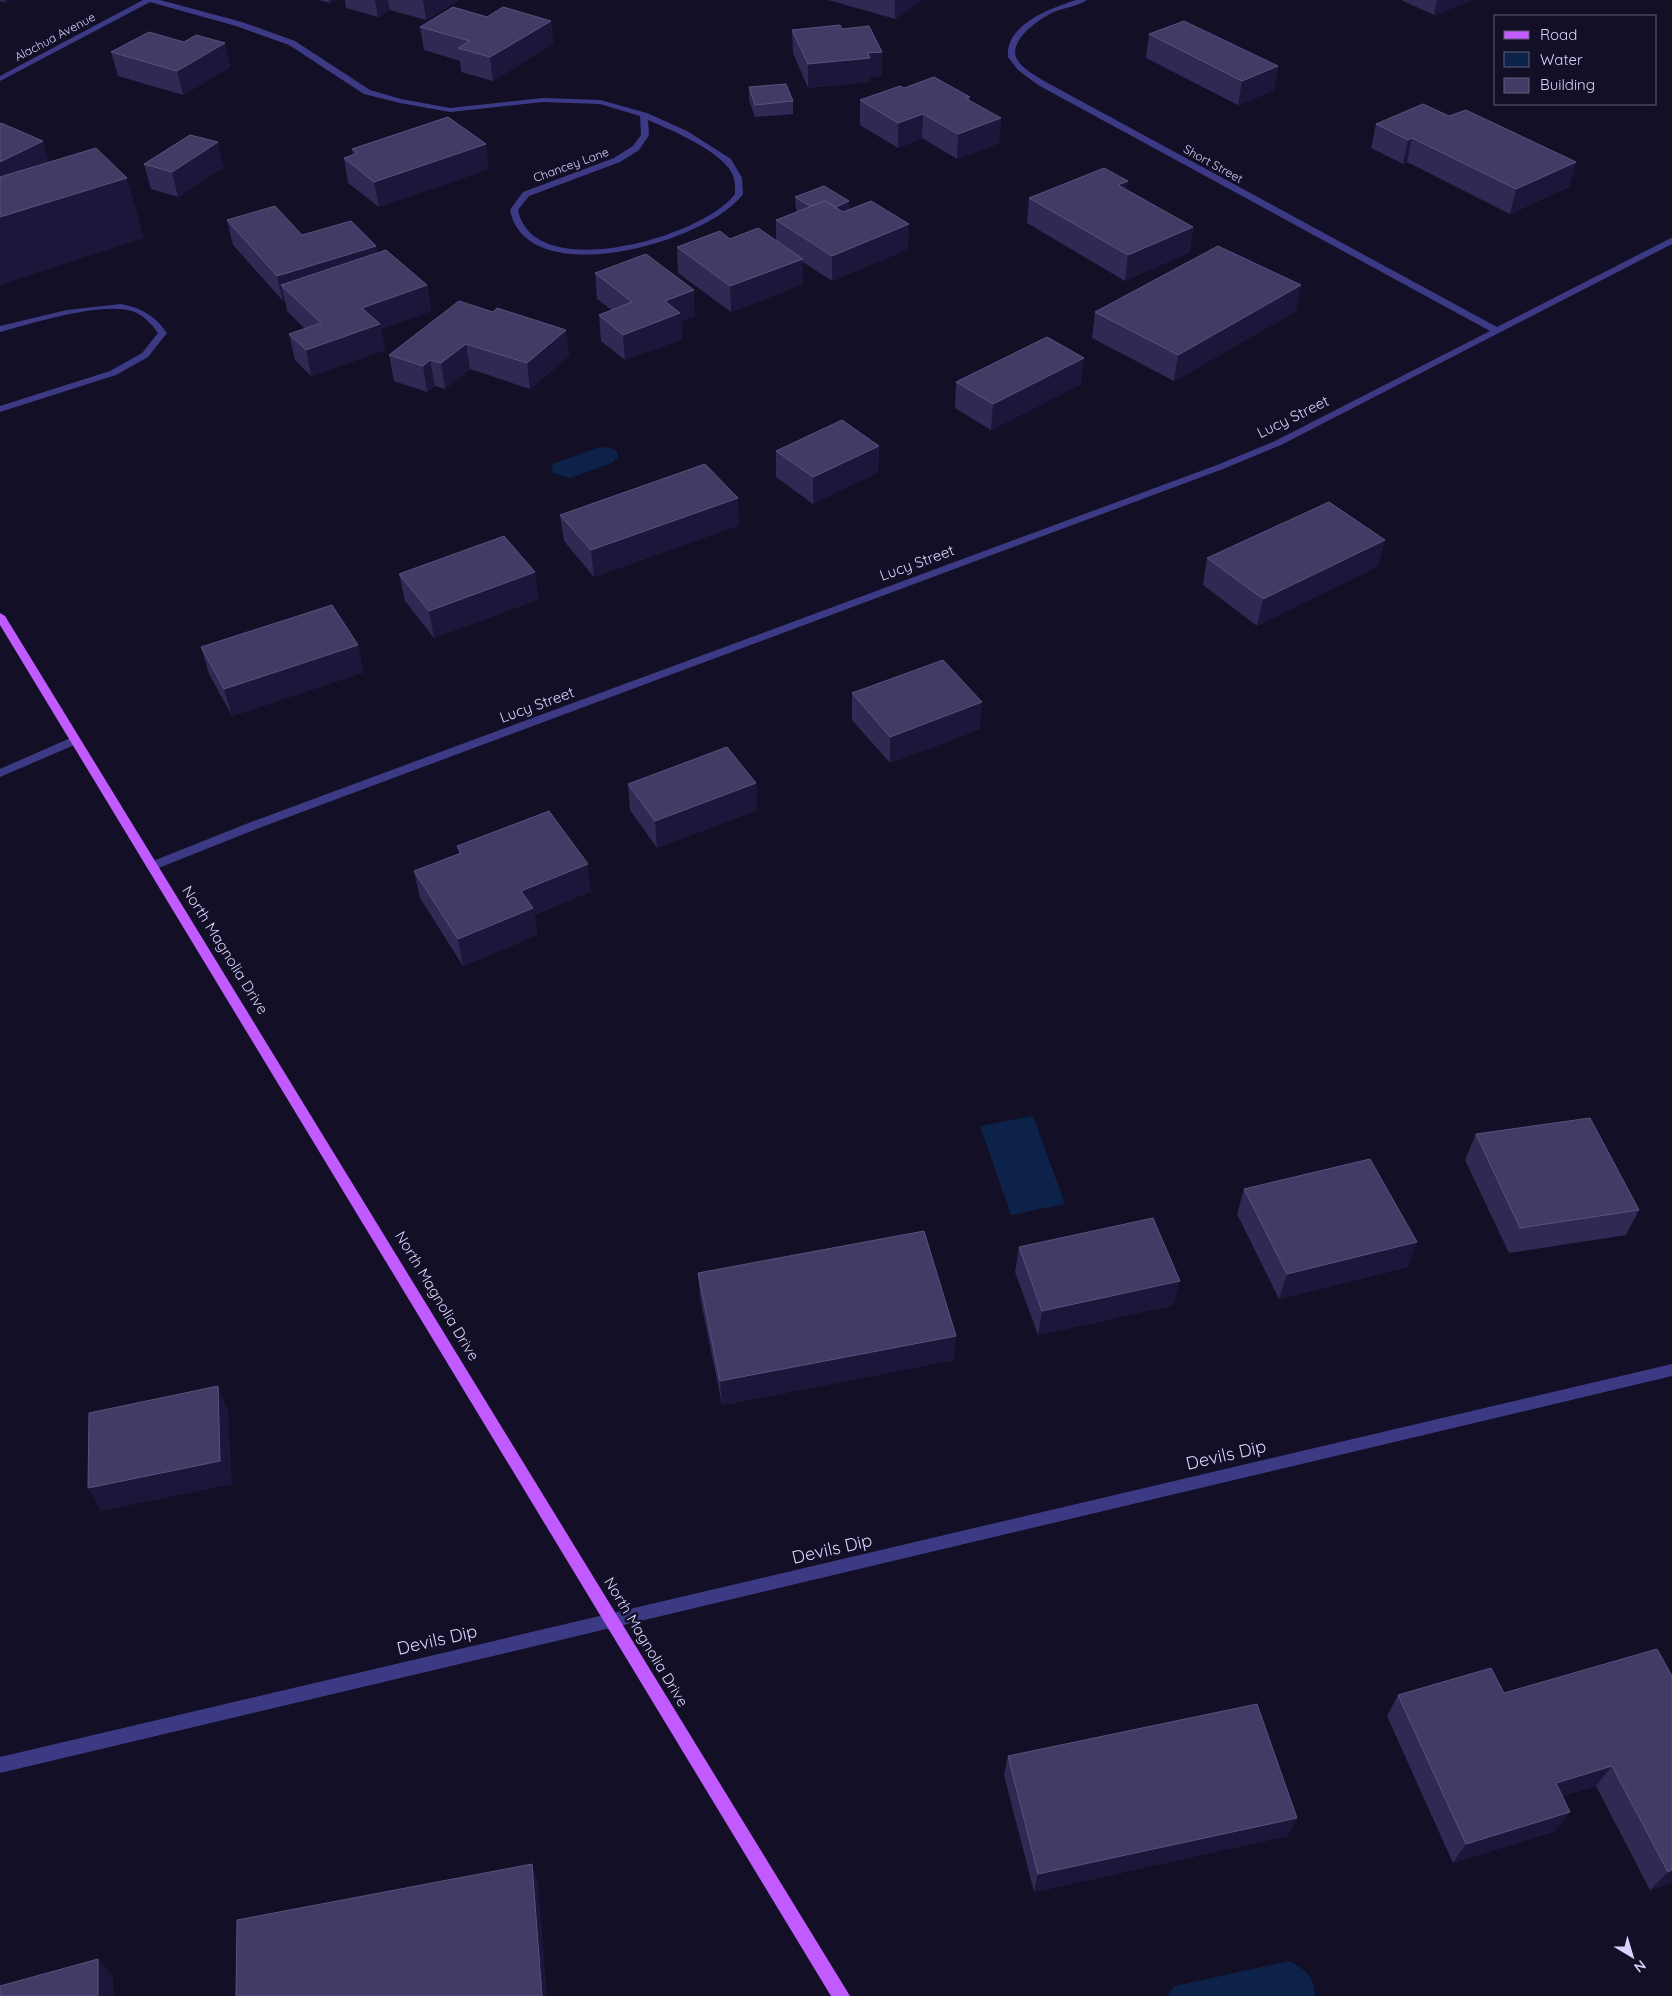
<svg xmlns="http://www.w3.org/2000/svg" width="1672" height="1996" viewBox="0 0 1672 1996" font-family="Quicksand,sans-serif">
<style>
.water{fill:#0c2248}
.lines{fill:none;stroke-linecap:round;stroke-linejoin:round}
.minor{fill:#3d3a85;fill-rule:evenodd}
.major{fill:#c25bff;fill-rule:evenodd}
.wall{fill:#312854}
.shaded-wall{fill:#1d163a}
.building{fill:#433a66;stroke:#5a527e}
.labels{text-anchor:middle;stroke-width:5;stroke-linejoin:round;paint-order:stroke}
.far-street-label{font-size:12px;fill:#d9d4ff;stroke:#130f26}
.street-label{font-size:15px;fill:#d9d4ff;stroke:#130f26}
.near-street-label{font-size:18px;fill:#d9d4ff;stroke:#130f26}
</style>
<rect width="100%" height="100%" fill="#130f26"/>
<path class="water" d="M608 447 617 451 618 457 612 463 570 478 553 473 551 467 555 463 597 448Z
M1033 1116 1065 1204 1011 1215 980 1126Z
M1289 1961C1306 1970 1314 1975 1315 1996H1167L1175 1986Z"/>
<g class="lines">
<path class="minor" d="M143 0H160L242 22 295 41 370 90 401 99 450 108 543 98 600 100 647 113 687 131 731 159 742 178 743 194C709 242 526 294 510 210L523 192 614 158 633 146 641 135 640 116 600 104 543 102 450 112 400 103 364 94 289 45 236 26 150 2 0 81V76ZM648 120C671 130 727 153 734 178 735 183 735 189 735 194 704 237 533 286 518 210L529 196 620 162 639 150 649 135Z
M1076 0H1087C1078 6 1064 8 1054 12 1040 18 1007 41 1017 59 1022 69 1035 75 1044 81L1497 327 1669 239 1672 238V244L1281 445 1223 469 259 828 156 869H148L146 866 148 863 251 822 1217 465 1275 441 1490 331 1038 85 1018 70 1008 57C1005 24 1052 8 1076 0Z
M121 304C142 308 155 316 167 333L148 357 116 375 0 412V406L110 371 142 353 158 333C152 324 143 315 132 311 99 302 34 323 0 332V326L67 310Z
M75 736 81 740 79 743 0 777V769Z
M1672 1364V1376L0 1773V1757Z"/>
<path class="major" d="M0 613 5 616 850 1996H831L0 625Z"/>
</g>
<path class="wall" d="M0 0H10L5 3 0 1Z
M318 0H336L330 3Z
M345 0H459L426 20 390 10 378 17 346 8Z
M828 0H922L895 19Z
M1401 0H1472L1434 15Z
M487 17 551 21 553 44 493 81 461 72 460 61 424 50 420 27Z
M842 29 882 76 870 77V82L808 88 793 53 792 30Z
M1149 34 1278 66 1274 90 1238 105 1146 58Z
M184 42 225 43 230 67 183 95 118 76 111 52Z
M749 87 793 101V114L755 117 749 100Z
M904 88 970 97 969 101 1001 118 999 143 957 159 922 138 898 148 860 125V100Z
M1449 116 1576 162 1569 187 1510 214 1407 162 1403 164 1371 148 1376 124Z
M352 149 489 169 379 207 348 183 344 158 353 155Z
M144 164 224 167 178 197 151 189Z
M795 197 849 201V209L908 249 832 281 803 262V284L731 312 678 273 677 247 730 239 776 240V220L798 211 796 210Z
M1029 198 1193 227 1190 252 1125 281 1027 223Z
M227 220 302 235 376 246 377 253 427 285 431 311 381 329 385 350 311 376 295 360 289 334 305 329 287 311 285 301H283L233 245Z
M595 273 695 316 681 321 682 339 625 360 601 341 599 315 612 310 597 299Z
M1296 311 1174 381 1092 338 1095 312Z
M493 312 566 330 569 356 530 389 470 369 445 389 435 386 427 392 394 381 389 355Z
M956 382 1081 384 991 430 955 408Z
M879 446 878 472 813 504 776 477V451Z
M560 515 739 525 594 577 564 541Z
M1385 540 1378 566 1257 626 1203 585 1207 558Z
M399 574 539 599 434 638 405 601Z
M201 647 364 672 232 716 209 674Z
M852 693 980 729 890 763 852 720Z
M756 783 757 810 657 848 630 810 628 784Z
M457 846 591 891 534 915 537 935 463 966 420 898 414 871 459 854Z
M1476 1134 1639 1210 1626 1235 1509 1253 1465 1160Z
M1244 1189 1408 1267 1279 1299 1237 1214Z
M1019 1247 1174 1305 1038 1335 1015 1272Z
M698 1273 954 1360 722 1405 700 1297Z
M1672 1676V1883L1650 1890 1596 1786 1562 1796 1555 1831 1453 1863 1387 1716 1398 1695 1504 1693Z
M1008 1756 1297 1818 1287 1836 1034 1892 1004 1775Z"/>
<path class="shaded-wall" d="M4 0H10L5 3Z
M329 0H336L330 3Z
M375 0H388L390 10 378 17Z
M423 0H459L426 20Z
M895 0H922L895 19Z
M1437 0H1472L1434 15Z
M551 21 553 44 493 81 490 57Z
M225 43 230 67 183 95 177 71Z
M882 52V76L870 77V82L808 88V64L868 53Z
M1278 66 1274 90 1238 105 1242 81Z
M923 114 922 138 898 148V123Z
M1001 118 999 143 957 159 958 134Z
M1412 138 1407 162 1403 164 1408 140Z
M43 141 50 166 0 190V162Z
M218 142 224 167 178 197 172 172Z
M486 144 489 169 379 207 374 182Z
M1576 162 1569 187 1510 214 1516 189Z
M127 178 144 238 0 285V217Z
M1128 181 1125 206 1118 185Z
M849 201V214L821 213Z
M909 224 908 249 832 281V256Z
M1193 227 1190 252 1125 281 1128 255Z
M376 246 380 271 281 285 285 301H283L277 276Z
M803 259V284L731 312 730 286Z
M427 285 431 311 381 329 385 350 311 376 306 350 362 308Z
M1301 285 1296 311 1174 381 1178 355Z
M694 290 695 316 681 321 682 339 625 360 623 335 665 301Z
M566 330 569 356 530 389 527 363Z
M466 344 470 369 445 389 441 363Z
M1084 358 1081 384 991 430 993 404Z
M430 360 435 386 427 392 423 366Z
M879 446 878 472 813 504V477Z
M738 498 739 525 594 577 591 550Z
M1385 540 1378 566 1257 626 1263 599Z
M535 572 539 599 434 638 429 611Z
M358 645 364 672 232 716 224 689Z
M982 702 980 729 890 763V737Z
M756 783 757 810 657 848 655 821Z
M588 864 591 891 534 915 537 935 463 966 458 939 521 891Z
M1417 1242 1408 1267 1279 1299 1287 1274Z
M1180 1281 1174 1305 1038 1335 1042 1311Z
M956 1336 954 1360 722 1405 720 1381Z
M218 1386 228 1410 232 1484 101 1511 88 1488Z
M1612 1766 1596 1786 1541 1802 1556 1783Z
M1570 1812 1555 1831 1453 1863 1466 1844Z
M1297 1818 1287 1836 1034 1892 1038 1874Z
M532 1864 538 1882 547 1996H542Z
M1672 1870V1883L1650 1890 1668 1872Z
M98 1959 113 1976 114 1996H98Z"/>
<path class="building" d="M453 7 487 17 503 7 551 21 490 57 458 48 470 41 420 27Z
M1184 21 1278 66 1242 81 1149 34Z
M840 25 842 29 869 26 882 52 868 53 870 58 808 64 792 30Z
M149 32 184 42 196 35 225 43 177 71 111 52Z
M934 77 970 97 965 98 1001 118 958 134 923 114 898 123 860 100 900 86 904 88Z
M786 84 793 101 755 105 749 87Z
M1423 104 1449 116 1466 110 1576 162 1516 189 1412 138 1408 140 1376 124Z
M448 117 486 144 374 182 344 158 358 153 352 149Z
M1 123 43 141 0 162V124Z
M190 135 218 142 172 172 144 164Z
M96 148 127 178 0 217V177Z
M1104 168 1128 181 1118 185 1193 227 1128 255 1029 198Z
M824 186 849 201 836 207 825 201 810 206 795 197Z
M825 201 843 212 871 201 909 224 832 256 776 220Z
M275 206 302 235 351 221 376 246 277 276 227 220Z
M758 228 803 259 730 286 677 247 720 231 730 239Z
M1218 246 1301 285 1178 355 1095 312Z
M386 250 427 285 362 308 380 324 306 350 289 334 321 323 281 285Z
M646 254 694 290 665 301 680 313 623 335 599 315 632 302 595 273Z
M459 301 493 312 497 308 566 330 527 363 466 344 441 363 430 360 423 366 389 355Z
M1047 337 1084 358 993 404 956 382Z
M842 420 879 446 813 477 776 451Z
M705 464 738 498 591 550 560 515Z
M1329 502 1385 540 1263 599 1207 558Z
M504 536 535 572 429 611 399 574Z
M332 605 358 645 224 689 201 647Z
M943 660 982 702 890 737 852 693Z
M727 747 756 783 655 821 628 784Z
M549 811 588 864 521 891 533 908 458 939 414 871 461 853 457 846Z
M1590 1118 1639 1210 1520 1228 1476 1134Z
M1370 1159 1417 1242 1287 1274 1244 1189Z
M1153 1218 1180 1281 1042 1311 1019 1247Z
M924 1231 956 1336 720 1381 698 1273Z
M218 1386 220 1461 88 1488 89 1413Z
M1657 1649 1672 1676V1870L1668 1872 1612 1766 1556 1783 1570 1812 1466 1844 1398 1695 1491 1668 1504 1693Z
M1257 1704 1297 1818 1038 1874 1008 1756Z
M532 1864 542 1996H236L237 1920Z
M98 1959V1996H0V1986Z"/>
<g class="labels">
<g class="far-street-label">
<text transform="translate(55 37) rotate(-28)" y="4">Alachua Avenue</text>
<text transform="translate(1213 164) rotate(29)" y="4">Short Street</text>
<text transform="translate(571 165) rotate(-20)" y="4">Chancey Lane</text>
</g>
<g class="street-label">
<text transform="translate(1293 417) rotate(-26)" y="5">Lucy Street</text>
<text transform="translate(917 563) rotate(-20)" y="5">Lucy Street</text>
<text transform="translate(537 705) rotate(-20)" y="5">Lucy Street</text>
<text transform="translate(225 950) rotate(58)" y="5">North Magnolia Drive</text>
<text transform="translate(437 1296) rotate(59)" y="5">North Magnolia Drive</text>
<text transform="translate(646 1642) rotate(59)" y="5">North Magnolia Drive</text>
</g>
<g class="near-street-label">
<text transform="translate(1226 1455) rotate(-13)" y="6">Devils Dip</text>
<text transform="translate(832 1549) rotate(-13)" y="6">Devils Dip</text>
<text transform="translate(437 1640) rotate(-13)" y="6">Devils Dip</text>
</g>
</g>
<rect x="1494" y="15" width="162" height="90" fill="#130f26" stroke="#625e7d"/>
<rect x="1504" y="31" width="25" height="8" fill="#c25bff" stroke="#625e7d"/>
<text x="1540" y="40" font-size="15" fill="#d9d4ff">Road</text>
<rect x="1504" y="52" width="25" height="15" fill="#0c2248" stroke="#625e7d"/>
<text x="1540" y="65" font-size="15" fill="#d9d4ff">Water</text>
<rect x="1504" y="78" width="25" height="15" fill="#433a66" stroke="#625e7d"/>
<text x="1540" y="90" font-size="15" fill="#d9d4ff">Building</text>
<g transform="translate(1632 1956) rotate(142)" stroke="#130f26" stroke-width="4" paint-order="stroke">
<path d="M0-4L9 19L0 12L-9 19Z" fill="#d9d4ff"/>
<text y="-8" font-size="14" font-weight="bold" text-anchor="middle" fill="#d9d4ff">N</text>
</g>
</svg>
